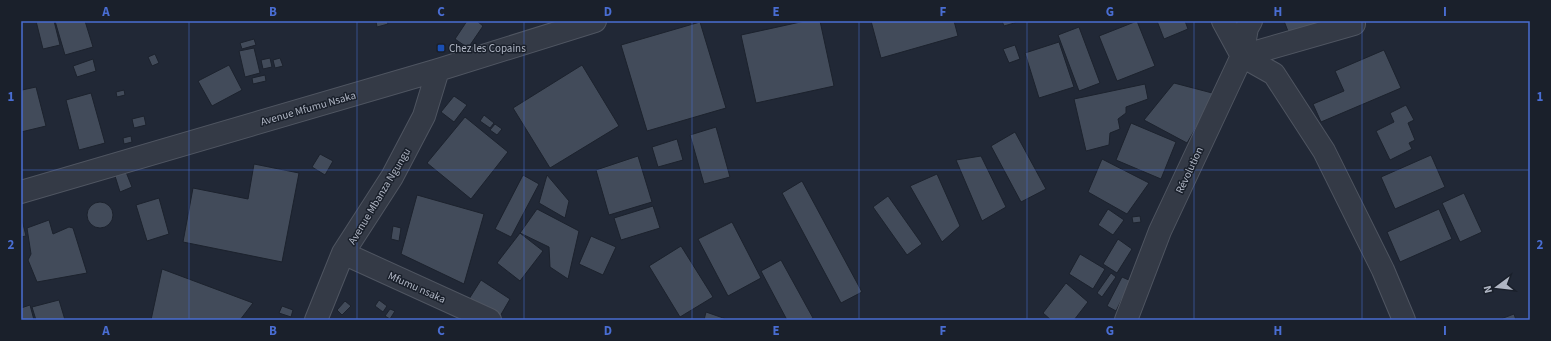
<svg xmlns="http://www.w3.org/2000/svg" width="1551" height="341" viewBox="0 0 1551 341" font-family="'Source Sans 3',sans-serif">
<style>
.building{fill:#424b5a;stroke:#1c222d}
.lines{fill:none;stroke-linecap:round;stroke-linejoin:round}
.minor-casing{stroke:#4f5561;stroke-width:24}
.minor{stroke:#343a46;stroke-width:22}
.grid{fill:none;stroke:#496dd2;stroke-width:1;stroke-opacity:0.55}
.transit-dot{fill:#1a4fb4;stroke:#1a202b;stroke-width:1.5}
.labels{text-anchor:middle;stroke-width:3;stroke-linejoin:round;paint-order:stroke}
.poi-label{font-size:11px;fill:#afb5c3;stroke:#1a202b;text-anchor:start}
.street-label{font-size:11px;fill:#afb5c3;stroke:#1a202b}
.neatline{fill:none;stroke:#496dd2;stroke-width:1.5}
.grid-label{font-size:13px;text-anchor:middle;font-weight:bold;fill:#496dd2}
</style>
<rect width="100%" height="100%" fill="#212836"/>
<path class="building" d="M36 21H54L60 45 43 49Z
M55 21H85L93 47 65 55Z
M376 21H387L388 24 377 27Z
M467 21H477L483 26 468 48 455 39Z
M805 21H820L834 86 756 103 741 35Z
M871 21H954L958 36 881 58Z
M1002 21H1021L1004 26Z
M1137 21 1155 66 1117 81 1099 36Z
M1157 21H1185L1188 29 1164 39Z
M1284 21H1325L1291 39Z
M700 22 726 108 647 131 621 45Z
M1079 27 1100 83 1079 91 1058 35Z
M254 39 256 45 242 49 240 43Z
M1059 42 1074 87 1039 98 1025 53Z
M1015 45 1020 59 1009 63 1003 49Z
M254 48 260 73 245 77 239 51Z
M1384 50 1401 88 1321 122 1313 104 1344 91 1335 71Z
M155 54 159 63 152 66 148 57Z
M270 58 272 67 263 69 261 60Z
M280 58 283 66 275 68 273 60Z
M93 59 96 71 77 77 73 66Z
M229 65 242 90 212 106 198 81Z
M582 65 619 126 550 168 513 108Z
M265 75 266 81 253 84 252 78Z
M1174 83 1216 94 1187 143 1144 120Z
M21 84 22 90 36 87 46 126 21 132Z
M1145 84 1148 99 1126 107V113L1118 119 1120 129 1110 133 1109 145 1086 151 1074 99Z
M124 90 125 95 117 97 116 92Z
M91 93 105 143 79 150 66 100Z
M454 96 467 105 454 122 441 112Z
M1406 105 1414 120 1408 123 1415 140 1409 143 1412 149 1390 160 1376 131 1394 122 1390 113Z
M484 115 494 123 490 128 480 121Z
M144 116 146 125 134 128 132 119Z
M465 117 508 152 471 199 427 163Z
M1131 123 1176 142 1161 179 1116 160Z
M495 124 502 129 497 135 490 130Z
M716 127 730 177 704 184 690 135Z
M1015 132 1046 189 1021 202 991 146Z
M131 136 132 142 124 144 123 138Z
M677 139 683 160 658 167 652 147Z
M320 154 333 161 325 175 312 167Z
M1431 155 1445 187 1395 209 1381 177Z
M638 156 652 202 609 215 596 170Z
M981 156 1006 207 982 221 956 160Z
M1102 159 1149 183 1127 214 1088 192Z
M254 164 299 173 282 262 183 242 193 188 248 199Z
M126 172 132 187 120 192 115 176Z
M937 174 960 226 942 242 910 186Z
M523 175 539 184 511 237 495 229Z
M547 175 569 201 565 218 539 203Z
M802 181 862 292 841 303 782 193Z
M1464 193 1482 232 1460 242 1442 203Z
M417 195 484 214 464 284 401 254Z
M888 196 922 244 907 255 873 207Z
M159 198 169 234 147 241 136 205Z
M87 215a13 13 0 1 1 26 0a13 13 0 1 1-26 0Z
M653 206 660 228 621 240 614 218Z
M537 209 579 231 568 279 550 267 549 247 520 233Z
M1108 209 1124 220 1113 235 1098 225Z
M1439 209 1452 239 1400 262 1387 232Z
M21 216 26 236 21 237Z
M1140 216 1141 222 1133 223 1132 217Z
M49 220 53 234 69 227 73 228 87 273 37 282 28 260 31 254 27 228Z
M732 222 761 278 728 296 698 239Z
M393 226 401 228 399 241 391 239Z
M520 233 543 251 520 281 497 263Z
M591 236 616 247 603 275 579 264Z
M1118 239 1132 249 1117 273 1103 264Z
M681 246 713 297 680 317 649 266Z
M1080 254 1105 269 1093 289 1069 274Z
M781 260 813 318 810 320H787L761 271Z
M162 269 253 303 240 320H151Z
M1111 273 1116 277 1102 297 1097 293Z
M1122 277 1131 281 1116 311 1107 306Z
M481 280 510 299 499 318 469 299Z
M1066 283 1088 302 1074 320H1051L1043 313Z
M59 300 65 320H36L32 307Z
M379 300 387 306 383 312 375 306Z
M345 301 351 306 342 315 337 310Z
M30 305 34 320H21V308Z
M282 306 293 310 291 317 279 313Z
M390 309 395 311 390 319 385 316Z
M706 312 729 320H704Z
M1514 314 1516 320H1498Z"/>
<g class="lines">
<g class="minor-casing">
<path id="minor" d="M1223 21 1242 56 1274 74 1324 151 1383 270 1404 320
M1242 56 1354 24
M21 192 438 70 595 21
M343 253 490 320
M316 320 343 253 392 177 424 116 438 70
M1126 320 1160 231 1242 56 1247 28 1251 21"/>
</g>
<use href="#minor" class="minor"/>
</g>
<path class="grid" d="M189 21V320M357 21V320M524 21V320M692 21V320M859 21V320M1027 21V320M1194 21V320M1362 21V320M21 170H1530"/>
<rect class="transit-dot" x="437" y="44" width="8" height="8" rx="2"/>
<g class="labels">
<g class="poi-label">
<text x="449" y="52">Chez les Copains</text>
</g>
<g class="street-label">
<text transform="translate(308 108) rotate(-16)" y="4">Avenue Mfumu Nsaka</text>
<text transform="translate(1189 170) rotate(-65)" y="4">Révolution</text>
<text transform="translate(379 196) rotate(-59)" y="4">Avenue Mbanza Ngungu</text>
<text transform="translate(417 287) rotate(24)" y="4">Mfumu nsaka</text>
</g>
</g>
<rect width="1551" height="341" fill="none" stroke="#1a202b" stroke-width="44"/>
<g transform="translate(1497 287) rotate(255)" stroke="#1a202b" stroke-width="3" paint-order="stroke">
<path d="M0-3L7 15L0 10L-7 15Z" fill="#afb5c3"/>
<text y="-6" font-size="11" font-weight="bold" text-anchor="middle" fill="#afb5c3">N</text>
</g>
<rect x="22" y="22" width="1507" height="297" class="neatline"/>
<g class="grid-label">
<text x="106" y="16">A</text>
<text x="273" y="16">B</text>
<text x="441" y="16">C</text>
<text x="608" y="16">D</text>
<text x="776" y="16">E</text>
<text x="943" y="16">F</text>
<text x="1110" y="16">G</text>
<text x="1278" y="16">H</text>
<text x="1445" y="16">I</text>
<text x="11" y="101">1</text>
<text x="1540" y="101">1</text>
<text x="11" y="249">2</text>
<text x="1540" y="249">2</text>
<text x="106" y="335">A</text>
<text x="273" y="335">B</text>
<text x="441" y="335">C</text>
<text x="608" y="335">D</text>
<text x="776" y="335">E</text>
<text x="943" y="335">F</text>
<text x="1110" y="335">G</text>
<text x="1278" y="335">H</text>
<text x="1445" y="335">I</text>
</g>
</svg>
